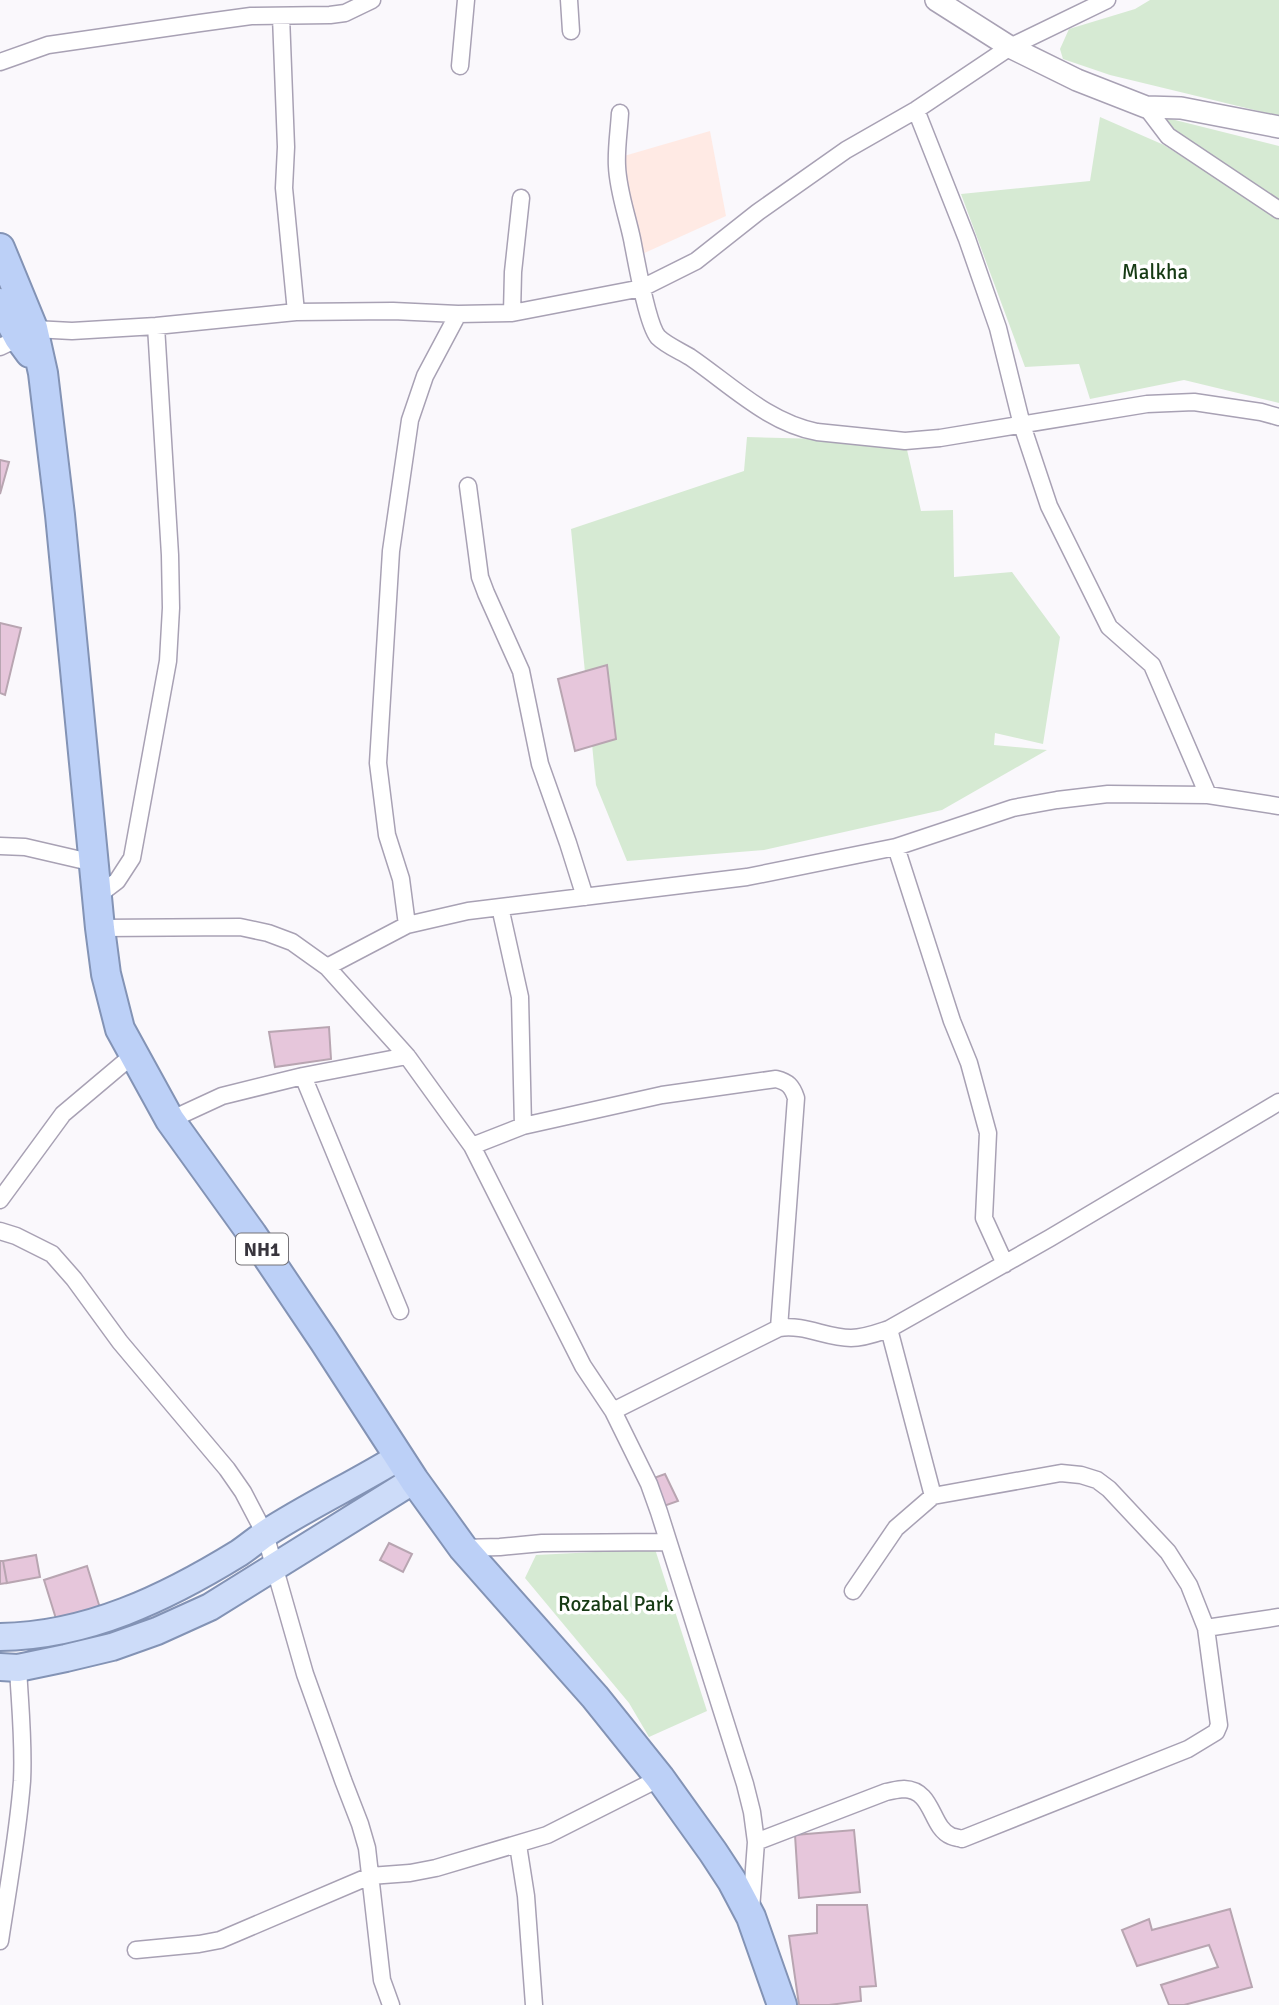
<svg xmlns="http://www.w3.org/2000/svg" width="1279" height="2005" viewBox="0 0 1279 2005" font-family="Signika,sans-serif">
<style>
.education{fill:#ffeae4}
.green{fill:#d6ead3}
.building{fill:#e6c6db;stroke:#b8a5b1;stroke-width:2}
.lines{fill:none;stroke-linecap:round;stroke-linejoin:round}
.minor-casing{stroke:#a8a1b4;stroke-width:19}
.tertiary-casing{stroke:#a8a1b4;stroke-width:24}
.primary-casing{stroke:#8393b5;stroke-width:30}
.trunk-casing{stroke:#8393b5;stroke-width:32}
.minor{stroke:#fff;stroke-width:16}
.tertiary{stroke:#fff;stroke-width:21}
.primary{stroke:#cddcf9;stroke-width:26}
.trunk{stroke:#bcd0f7;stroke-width:28}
.labels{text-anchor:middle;stroke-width:7;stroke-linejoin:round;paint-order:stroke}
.shield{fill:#fff;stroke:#747277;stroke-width:2}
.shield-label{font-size:19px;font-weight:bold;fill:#38353d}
.park-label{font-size:21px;fill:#163a14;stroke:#fff}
</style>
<rect width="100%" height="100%" fill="#faf8fc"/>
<path class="education" d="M710 131 726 216 640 255 625 178 624 156Z"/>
<path class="green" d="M1150 0H1279V116L1110 75 1063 59 1060 49 1069 29 1135 9Z
M1100 117 1164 145 1279 218V403L1184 380 1090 399 1079 364 1025 367 961 194 1090 181Z
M1163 117 1279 146V203L1182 138Z
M747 437 905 441 921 511 953 510 954 577 1012 572 1060 637 1043 744 995 733 994 745 1047 750 942 810 764 850 627 861 596 785 571 529 744 471Z
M655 1549 707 1711 649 1737 629 1703 525 1578 536 1555Z"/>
<path class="building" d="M0 460 9 462 0 494Z
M0 623 21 628 5 695 0 693Z
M607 665 616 739 575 751 558 679Z
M329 1027 331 1059 275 1067 269 1032Z
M665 1474 678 1501 661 1507 651 1479Z
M389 1543 412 1554 403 1572 380 1560Z
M36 1555 40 1577 7 1583 3 1561Z
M0 1561H3L7 1583 0 1584Z
M87 1566 100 1608 57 1622 44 1580Z
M854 1830 860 1892 799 1898 795 1835Z
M817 1905H867L876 1986 860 1987 861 2001 829 2005H799L789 1936 817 1933Z
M1230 1909 1252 1987 1184 2005H1169L1161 1985 1218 1967 1209 1945 1137 1966 1122 1930 1149 1919 1152 1930Z"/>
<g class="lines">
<g class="minor-casing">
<path id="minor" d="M569 0 571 31
M281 16 286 147 284 188 296 312
M0 62 48 45 200 23 251 16 330 15 345 13 372 0
M460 66 466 0
M1146 107 1168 136 1279 210
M916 110 967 239 998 328 1022 425 1049 506 1109 627 1152 665 1208 795
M620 113C619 131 616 149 617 166 618 191 627 215 632 239 636 259 647 324 658 337 666 345 680 351 690 357 731 385 767 422 817 432L905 441 940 438 1147 404 1194 402 1261 412 1279 417
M512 313 513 272 521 198
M34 329 72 331 156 326 296 312 393 311 458 314 512 313 642 288 696 261 758 212 846 150 916 110 1010 47 1107 0
M0 347 19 338
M468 486 480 577 486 593 521 671 540 764 568 843 585 897
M0 846 25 847 94 863
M896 847 952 1021 969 1063 988 1133 984 1218 1005 1264
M96 897 117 881 132 858 168 661 171 608 170 555 156 326
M500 907 520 997 523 1126
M407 925 401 879 387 835 378 763 391 551 410 420 425 376 458 314
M100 928 240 927 268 933 292 942 327 967 407 1056 472 1146 583 1366 613 1411 649 1484 659 1512 745 1784 752 1812 756 1842 751 1910
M327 967 407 925 468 911 747 877 896 847 1013 808 1057 800 1108 794 1208 795 1279 806
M303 1076 400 1311
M170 1120 222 1096 303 1076 407 1056
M472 1146 523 1126 662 1095 776 1079C788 1082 792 1086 796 1098L779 1328
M0 1200 63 1114 133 1055
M0 1231 16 1236 52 1254 74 1279 120 1342 227 1469 243 1492 265 1534 305 1674 343 1780 360 1824 367 1848 382 1980 391 2005
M889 1329 933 1496
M613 1411 779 1328C805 1324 826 1338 851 1338 864 1338 877 1333 889 1329L1050 1238 1279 1102
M463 1548 500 1547 542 1543 668 1542
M853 1591 896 1528 933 1496 1061 1473 1081 1475 1097 1480 1109 1489 1168 1552 1189 1585 1206 1628
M756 1842 886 1792C892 1791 898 1789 904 1789 934 1790 930 1827 951 1836 952 1837 960 1838 962 1839L1188 1749 1216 1732 1219 1725 1206 1628 1279 1617
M518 1845 526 1896 534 2005
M0 1941C8 1888 18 1834 22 1781 24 1743 20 1706 18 1668
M136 1950 199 1944 220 1940 370 1876 410 1873 436 1868 547 1835 660 1778"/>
</g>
<g class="tertiary-casing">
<path id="tertiary" d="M936 0 1010 47 1077 80 1146 107 1181 108 1279 127"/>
</g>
<g class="primary-casing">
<path id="primary" d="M0 1637C87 1636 166 1598 239 1553 248 1547 256 1540 265 1534 308 1506 355 1484 399 1457
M0 1667 18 1668 66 1658 112 1647 157 1631 210 1607 414 1480"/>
</g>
<g class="trunk-casing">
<path id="trunk" d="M0 248 33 328 43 373 60 515 100 928 106 974 120 1029 170 1120 252 1234 324 1341 414 1480 463 1548 595 1697 660 1778 713 1852 732 1881 751 1917 782 2005
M0 303 19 338 30 353"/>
</g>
<use href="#minor" class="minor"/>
<use href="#tertiary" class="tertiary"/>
<use href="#primary" class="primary"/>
<use href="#trunk" class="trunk"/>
</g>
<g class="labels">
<rect class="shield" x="236" y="1233.5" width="52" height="31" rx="5"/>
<g class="shield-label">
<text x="262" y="1256">NH1</text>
</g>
<g class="park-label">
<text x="1155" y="279">Malkha</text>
<text x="616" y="1611">Rozabal Park</text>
</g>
</g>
</svg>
